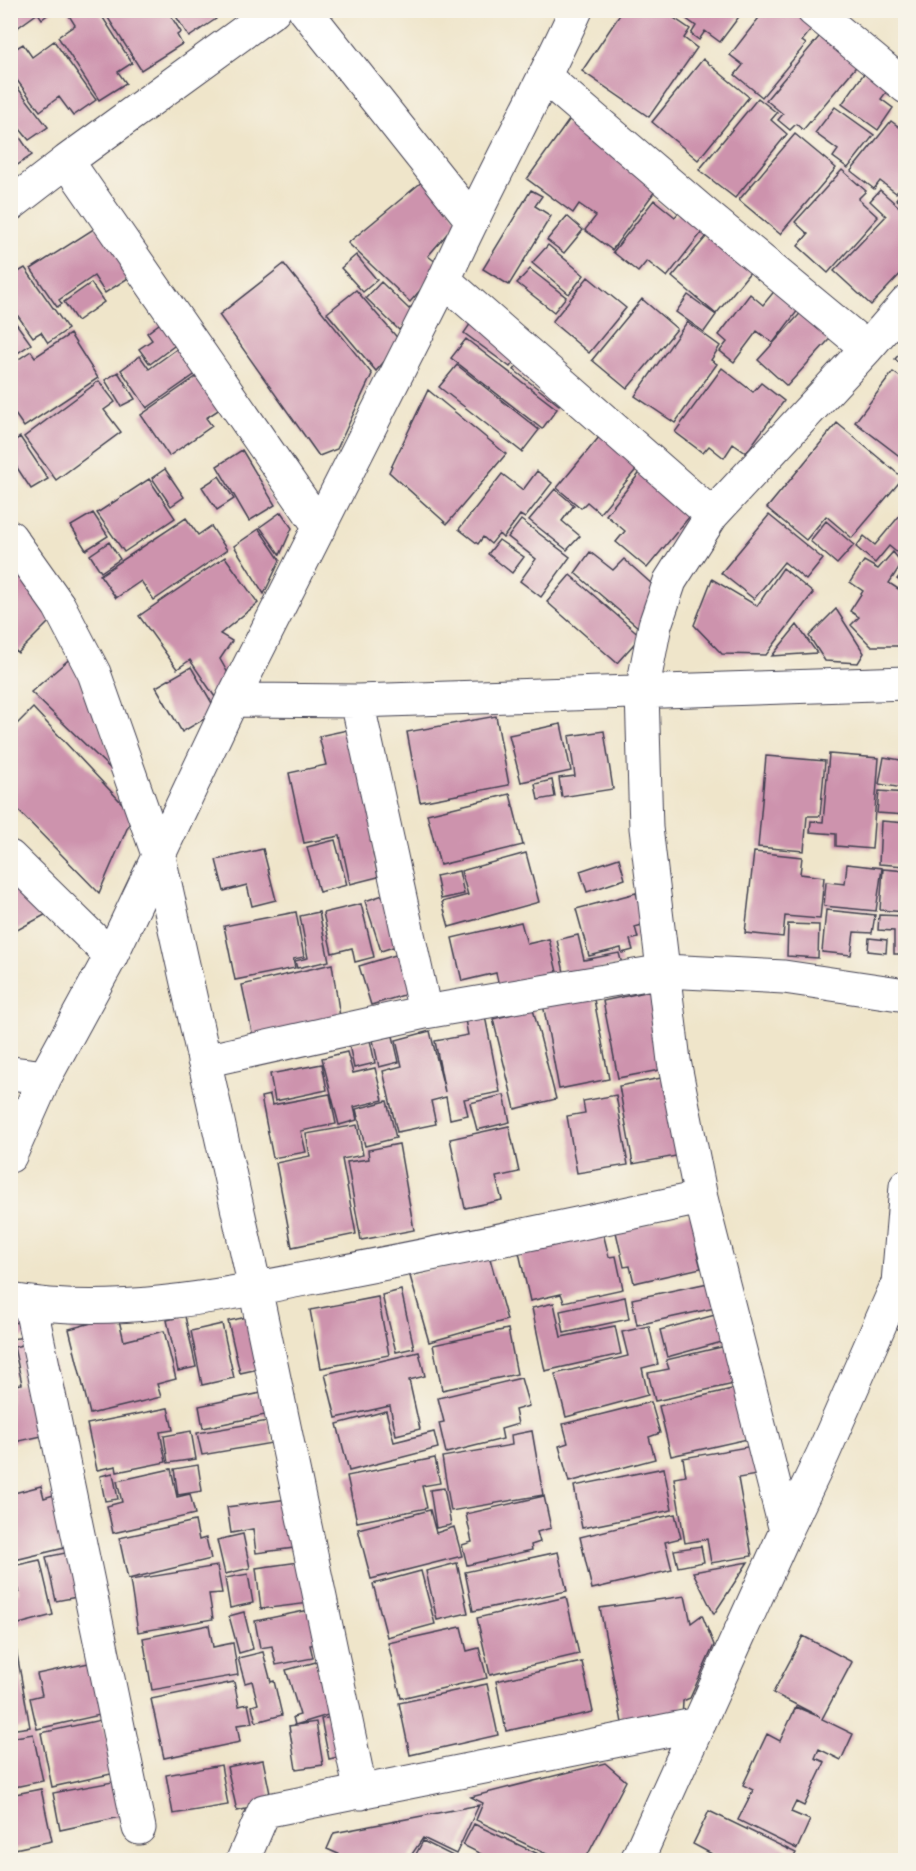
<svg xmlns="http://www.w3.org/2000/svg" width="916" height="1871" viewBox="0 0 916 1871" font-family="Cardo,serif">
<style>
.building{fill:#cd93ad}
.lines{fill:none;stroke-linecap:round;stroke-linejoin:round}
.minor-casing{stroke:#413f50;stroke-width:35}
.minor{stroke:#fff;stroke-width:33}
</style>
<rect width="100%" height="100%" fill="#f7f3e8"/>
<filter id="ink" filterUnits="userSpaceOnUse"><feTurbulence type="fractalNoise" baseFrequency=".0167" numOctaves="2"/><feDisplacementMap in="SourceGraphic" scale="12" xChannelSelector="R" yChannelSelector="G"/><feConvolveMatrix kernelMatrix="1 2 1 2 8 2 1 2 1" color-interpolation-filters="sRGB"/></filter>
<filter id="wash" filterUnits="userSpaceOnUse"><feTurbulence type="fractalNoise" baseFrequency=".008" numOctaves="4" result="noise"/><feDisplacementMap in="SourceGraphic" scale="24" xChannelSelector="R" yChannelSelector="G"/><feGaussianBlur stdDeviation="1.35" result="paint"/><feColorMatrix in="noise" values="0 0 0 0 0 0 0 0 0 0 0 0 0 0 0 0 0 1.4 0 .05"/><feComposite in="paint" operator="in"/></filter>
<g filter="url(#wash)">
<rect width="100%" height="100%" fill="#efe5ca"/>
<g id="blocks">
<path class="building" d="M10 10H54L42 19 38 13 10 33Z
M73 10H98L132 63 118 72 126 83 99 100 58 37 75 25 68 14Z
M103 10H167L181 32 177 35 182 44 141 70Z
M172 10H223L214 17 216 19 189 37Z
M623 10H662L690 29 684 38 697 48 649 117 582 71Z
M674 10H744L720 42 705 31 699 40 691 34 696 26Z
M765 10H806L815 25 802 41 806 44 762 97 735 75 743 65 730 55Z
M886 10H900L894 17Z
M824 31 860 62 803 130 796 124 790 130 778 120 783 114 766 100Z
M54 41 96 100 73 116 59 97 40 111 10 71V52L23 44 32 57Z
M703 59 749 97 698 160 652 122Z
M870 65 893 83 881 99 893 108 878 130 842 104Z
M10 78 48 127 29 140 10 117Z
M758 98 777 113 771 120 787 134 735 198 699 170Z
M582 102 658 187 612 250 585 230 596 216 579 204 573 213 527 179Z
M835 107 874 135 848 168 833 157 838 150 815 133Z
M891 121 906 132V182L896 193 880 181 874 189 851 171Z
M10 123 32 155 10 170Z
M795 134 836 168 780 234 739 200Z
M842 170 866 191 858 199 878 217 828 273 798 246 808 234 795 222Z
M429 176 458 221 428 256 441 266 410 302 348 243Z
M906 188V207L896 199Z
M531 190 542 196 535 206 551 216 509 285 483 269Z
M880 190 906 213V268L871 305 834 271 886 216 870 201Z
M694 194 717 213 667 277 647 261 638 272 613 252 654 200 675 217Z
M567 216 583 230 564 253 547 240Z
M103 223 136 273 105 293 94 276 59 300 62 304 57 307 31 269Z
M712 230 755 266 716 314 672 277Z
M548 245 584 275 569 294 532 263Z
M356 255 377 280 363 292 341 268Z
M284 264 372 374 337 449 319 456 219 315Z
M25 268 68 329 48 343 41 332 33 337 10 305V277Z
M530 269 566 297 554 312 517 283Z
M588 277 626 308 589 353 552 322Z
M381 282 409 309 419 299 424 304 399 330 366 298Z
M91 283 104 302 77 321 64 302Z
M781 283 805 301 773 343 757 331 734 362 720 351 727 342 719 335 750 294 763 305Z
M356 290 401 342 376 371 327 313Z
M688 295 716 315 704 332 676 312Z
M642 299 677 329 627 389 592 360Z
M807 306 836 332 787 386 758 360Z
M482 307 529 342 510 367 464 333Z
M10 315 31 344 10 358Z
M171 315 186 337 150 364 139 349 152 340 147 333Z
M687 322 720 346 711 360 717 364 675 423 635 396Z
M70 334 98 378 24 427 10 407V365L31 351 35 357Z
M466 339 557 409 542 429 451 358Z
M188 341 207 366 147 408 121 370 140 356 149 369Z
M906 347V369L895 359Z
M523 359 576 384 559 405 514 370Z
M457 365 539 430 522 452 439 387Z
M722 368 753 392 761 383 784 401 746 453 733 444 724 458 709 446 703 453 675 432Z
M118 372 135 399 121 406 105 380Z
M203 372 226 405 206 418 212 426 169 456 141 415Z
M893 372 906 381V461L855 422Z
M99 381 115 402 104 410 121 432 56 480 24 437Z
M428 390 506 454 447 524 389 472Z
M837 423 903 478 852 538 826 516 806 540 767 508Z
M605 430 654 448 600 513 587 502 581 508 557 488Z
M20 437 48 479 31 489 10 457V444Z
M659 449 704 499 647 568 616 542 625 531 606 515Z
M242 450 275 505 249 521 217 466Z
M165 469 184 497 171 506 152 478Z
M537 471 552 483 525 518 520 515 503 538 499 534 491 544 483 537 478 544 459 529 502 474 523 490Z
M219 476 234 499 217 510 202 487Z
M149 479 175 518 124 552 97 513Z
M555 489 574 505 562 521 580 536 567 550 529 520Z
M906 508V560L889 546 875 563 856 547 864 536 875 545Z
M281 512 292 528 280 555 260 527Z
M93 513 108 536 86 550 71 526Z
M769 515 823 559 806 580 784 562 754 599 721 573Z
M186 518 198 535 211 526 227 550 154 600 141 581 116 598 100 575Z
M521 520 570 557 541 597 520 581 536 559 508 537Z
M826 521 854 545 837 564 810 541Z
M259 529 280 560 264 594 234 546Z
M499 540 524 557 512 573 488 554Z
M109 542 120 559 101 572 90 555Z
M590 552 613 570 624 559 654 586 645 633 575 573Z
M893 552 902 563 889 583 906 594V638L900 646H871L851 625 859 617 850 611 863 591 850 582 864 561 878 569Z
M225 557 258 603 220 634 232 641 220 659 234 684 217 700 190 660 177 669 139 616Z
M30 559 71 600 18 653 10 646V578Z
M783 568 813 593 766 655 722 654 694 625 712 579 757 606Z
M906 568V585L897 579Z
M570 575 641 636 617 663 547 602Z
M836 609 864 653 858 663 825 661 809 636Z
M797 625 817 653 772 656Z
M73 656 120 778 31 692Z
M191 667 216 710 205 716 206 718 182 732 156 687Z
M33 708 133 815 99 893 10 802V731Z
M496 716 509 785 420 802 407 732Z
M561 724 571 771 521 782 509 735Z
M371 725 373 851 378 877 350 884 340 836 304 843 289 773 326 765 319 736Z
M604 731 613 789 562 797 559 778 575 776 569 736Z
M829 754 879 758 872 849 836 846V834L810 832 811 821 823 822Z
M766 756 825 761 820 816H807L804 851 758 847Z
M884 757 906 761 902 788 879 784Z
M552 780 555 797 538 800 535 784Z
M879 791 906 793V815L877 813Z
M510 794 523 845 440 865 427 814Z
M881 821 906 823V866L879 864Z
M335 840 347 885 319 892 307 847Z
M263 849 276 900 252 906 247 885 224 891 216 860Z
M754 852 802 857 800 874 824 877 820 919 785 916 783 937 745 933Z
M526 853 539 902 449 927 442 902 468 895 461 871Z
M619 858 625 879 587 892 580 871Z
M847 864 882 868 876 911 824 906 826 882 845 884Z
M10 868 52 911 10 934Z
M883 869 906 871V912L880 910Z
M459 871 464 894 441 899 436 876Z
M407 887 423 937 381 951 365 901Z
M636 893 645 924 635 927 638 938 630 940 633 950 622 953 621 948 589 956 576 909Z
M361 904 374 957 355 962 352 948 332 953 323 913Z
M826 910 875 915 872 933 854 932 851 955 822 952Z
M296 912 304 957 293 959 295 968 235 980 224 926Z
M319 912 329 961 297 968 295 961 308 958 300 916Z
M879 915 906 916V954H894V931L878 930Z
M521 922 527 944 549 939 557 972 499 986 496 973 462 981 452 938Z
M788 924 819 925 818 958 787 956Z
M578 935 584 960 619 953 622 964 565 977 557 940Z
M869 938 887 940 886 953 868 951Z
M419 948 430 987 371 1005 359 966Z
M332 964 340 1017 253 1037 242 985Z
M655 990 670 1068 618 1078 603 1001Z
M593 994 609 1079 559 1089 543 1004Z
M533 1009 556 1099 515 1109 493 1019Z
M485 1016 500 1092 464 1099 468 1115 450 1119 446 1097 431 1101 436 1124 397 1132 383 1071 402 1066 396 1040 430 1031 445 1092 435 1041 468 1035 465 1020Z
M393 1036 399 1062 379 1067 373 1040Z
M370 1040 375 1063 354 1068 349 1045Z
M347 1052 353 1073 375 1068 383 1100 354 1107 357 1120 339 1125 322 1058Z
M322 1064 327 1090 275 1101 270 1074Z
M672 1076 687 1154 633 1164 619 1086Z
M330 1094 336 1124 301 1131 306 1152 273 1158 261 1097 270 1095 272 1105Z
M504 1095 510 1122 477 1130 470 1103Z
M616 1095 628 1165 577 1173 567 1116 585 1113 583 1101Z
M387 1101 396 1138 365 1146 356 1109Z
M357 1125 363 1155 342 1159 356 1234 292 1247 276 1163 310 1156 306 1134Z
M509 1126 519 1172 496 1177 502 1200 465 1208 450 1139Z
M399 1144 414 1230 361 1240 347 1162 369 1159 368 1150Z
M702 1212 711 1250 697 1253 701 1268 634 1283 630 1266 624 1267 616 1232Z
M602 1229 609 1257 616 1256 623 1289 564 1302 561 1294 530 1301 518 1248Z
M489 1255 507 1320 429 1342 410 1276Z
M718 1281 724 1306 637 1325 632 1299Z
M401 1290 414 1348 396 1352 382 1295Z
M378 1297 389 1355 321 1368 310 1310Z
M625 1297 629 1319 564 1333 560 1311Z
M554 1303 561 1337 615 1326 621 1354 545 1371 532 1308Z
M726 1312 733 1339 667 1357 660 1330Z
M256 1315 268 1367 240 1373 228 1321Z
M118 1316 124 1341 164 1331 176 1379 157 1384 161 1397 90 1414 69 1329Z
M185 1316 196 1367 178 1371 167 1320Z
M44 1320 45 1335 10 1339V1323Z
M222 1324 234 1378 202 1385 191 1331Z
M649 1326 658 1364 642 1368 648 1395 566 1417 555 1374 628 1356 622 1332Z
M508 1329 517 1374 442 1390 433 1345Z
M48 1339 69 1430 10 1443V1386L22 1384 14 1347Z
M730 1345 739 1383 655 1401 648 1373 669 1369 666 1360Z
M10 1351H12L16 1376 10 1377Z
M419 1352 425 1376 409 1380 420 1429 396 1435 390 1406 336 1418 325 1374Z
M521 1378 529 1406 515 1410 518 1424 501 1429 503 1439 446 1453 439 1423 444 1422 438 1398Z
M741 1387 752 1438 671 1456 659 1406Z
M266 1392 270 1414 203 1428 199 1406Z
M651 1402 660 1433 649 1437 655 1459 569 1482 559 1446 568 1443 563 1424Z
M168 1408 173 1430 160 1432 166 1462 117 1472 116 1466 97 1470 87 1424Z
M386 1411 394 1442 434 1432 438 1448 349 1471 337 1424Z
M268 1421 272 1443 202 1455 197 1433Z
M191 1431 196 1459 168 1463 164 1436Z
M532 1431 543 1495 451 1511 442 1457 512 1445 511 1435Z
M758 1445 763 1474 738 1478 752 1556 711 1563 707 1539 685 1543 674 1478 686 1476 683 1458Z
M435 1458 440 1483 422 1486 427 1508 357 1522 347 1476Z
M198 1465 202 1491 178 1495 174 1469Z
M664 1468 672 1510 582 1528 574 1486Z
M171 1469 177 1497 190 1494 195 1514 113 1533 107 1506 122 1502 117 1481Z
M113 1473 118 1499 105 1501 100 1476Z
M41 1486 44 1498 60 1493 93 1541 15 1560 10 1542V1494Z
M444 1488 451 1525 436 1528 430 1490Z
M544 1496 551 1528 537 1532 540 1542 531 1545 532 1550 467 1565 462 1545 472 1542 466 1514Z
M304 1497 294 1548 256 1553 253 1529 231 1533 227 1507Z
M430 1510 436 1533 454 1527 462 1556 371 1579 358 1529Z
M675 1514 681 1538 665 1542 672 1570 592 1589 580 1537Z
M195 1521 199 1540 206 1538 211 1559 128 1579 119 1538Z
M243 1534 250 1568 225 1574 217 1540Z
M701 1546 704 1562 678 1567 674 1550Z
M94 1547 82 1596 56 1601 46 1557Z
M558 1552 567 1591 473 1611 465 1572Z
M40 1560 53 1615 15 1625 10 1604V1594L19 1592 13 1566Z
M299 1562 327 1601 261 1609 256 1568Z
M748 1562 714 1614 693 1572Z
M457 1563 468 1613 437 1620 426 1571Z
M217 1566 222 1593 209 1594 213 1619 138 1632 130 1580Z
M421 1571 435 1624 387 1637 373 1584Z
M248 1574 253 1603 230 1608 225 1578Z
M685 1596 691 1623 702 1615 714 1645 690 1698 683 1701 682 1720 623 1728 600 1608Z
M566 1597 579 1654 490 1675 477 1618Z
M329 1606 336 1640 310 1645 313 1658 276 1665 272 1646 260 1648 255 1621Z
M244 1612 253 1649 239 1653 229 1616Z
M209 1625 213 1647 233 1643 238 1675 152 1690 143 1638Z
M461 1627 467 1651 479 1648 487 1678 401 1698 388 1643Z
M803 1636 852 1662 822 1719 853 1734 841 1760 819 1749 815 1758 825 1762 804 1806 796 1802 791 1812 810 1820 797 1849 738 1820 753 1790 743 1785 767 1734 780 1741 796 1707 820 1717 773 1693Z
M15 1643 30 1727 10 1730V1644Z
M263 1652 271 1682 274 1681 282 1715 256 1722 252 1706 258 1704 252 1681 245 1683 238 1658Z
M117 1657 109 1713 37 1729 30 1698 42 1695 37 1674Z
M316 1662 323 1686 351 1708 295 1725 293 1717 300 1715 286 1670Z
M582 1662 593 1712 506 1731 496 1681Z
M234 1682 239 1706 248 1704 252 1723 237 1725 240 1742 164 1758 151 1699Z
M487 1684 498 1735 410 1755 399 1703Z
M339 1716 347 1755 329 1759 321 1719Z
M100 1720 120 1772 52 1787 41 1733Z
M316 1722 323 1765 296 1769 289 1726Z
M33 1734 43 1781 10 1788V1738Z
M263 1760 272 1803 237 1811 227 1767Z
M605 1763 626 1781 585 1860H559L476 1820 483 1803 471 1797Z
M221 1765 228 1805 173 1814 166 1775Z
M123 1780 130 1815 60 1830 53 1793Z
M41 1789 52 1841 10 1850V1795Z
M479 1805 456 1854 423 1838 408 1860H352L327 1849 334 1833Z
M709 1811 796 1853 792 1860H723L693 1844Z
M474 1824 551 1860H478L481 1854 463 1845Z
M423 1841 455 1857 453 1860H413Z"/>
</g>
</g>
<g filter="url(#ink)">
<use href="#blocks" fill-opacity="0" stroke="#413f50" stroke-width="1.5"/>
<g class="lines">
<g class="minor-casing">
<path id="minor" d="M305 10 471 219
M813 10 906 87
M545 77 705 214 867 348
M67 161 320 527
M10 205 67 161 274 10
M444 280 712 515
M10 537 59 606 94 673 159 857 255 1288 361 1793
M232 700 357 701 906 683
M357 701 425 1012
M10 857 111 956
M204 1061 425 1012 664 971 784 977 906 995
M10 1073 45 1077
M10 1156 45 1077 111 956 232 700 444 280C485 189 534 102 576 10
M898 1283 906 1186
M10 1300C121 1319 232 1293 340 1272 461 1249 581 1223 701 1198
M30 1303 139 1828
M786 1531 701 1198 674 1061 646 828 642 692 655 625 670 581 712 515 867 348 906 303
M243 1860 264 1811 699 1724
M637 1860 786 1531 823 1454 898 1283H906"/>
</g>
<use href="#minor" class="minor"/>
</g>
</g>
<rect width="916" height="1871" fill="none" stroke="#f7f3e8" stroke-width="36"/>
</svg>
